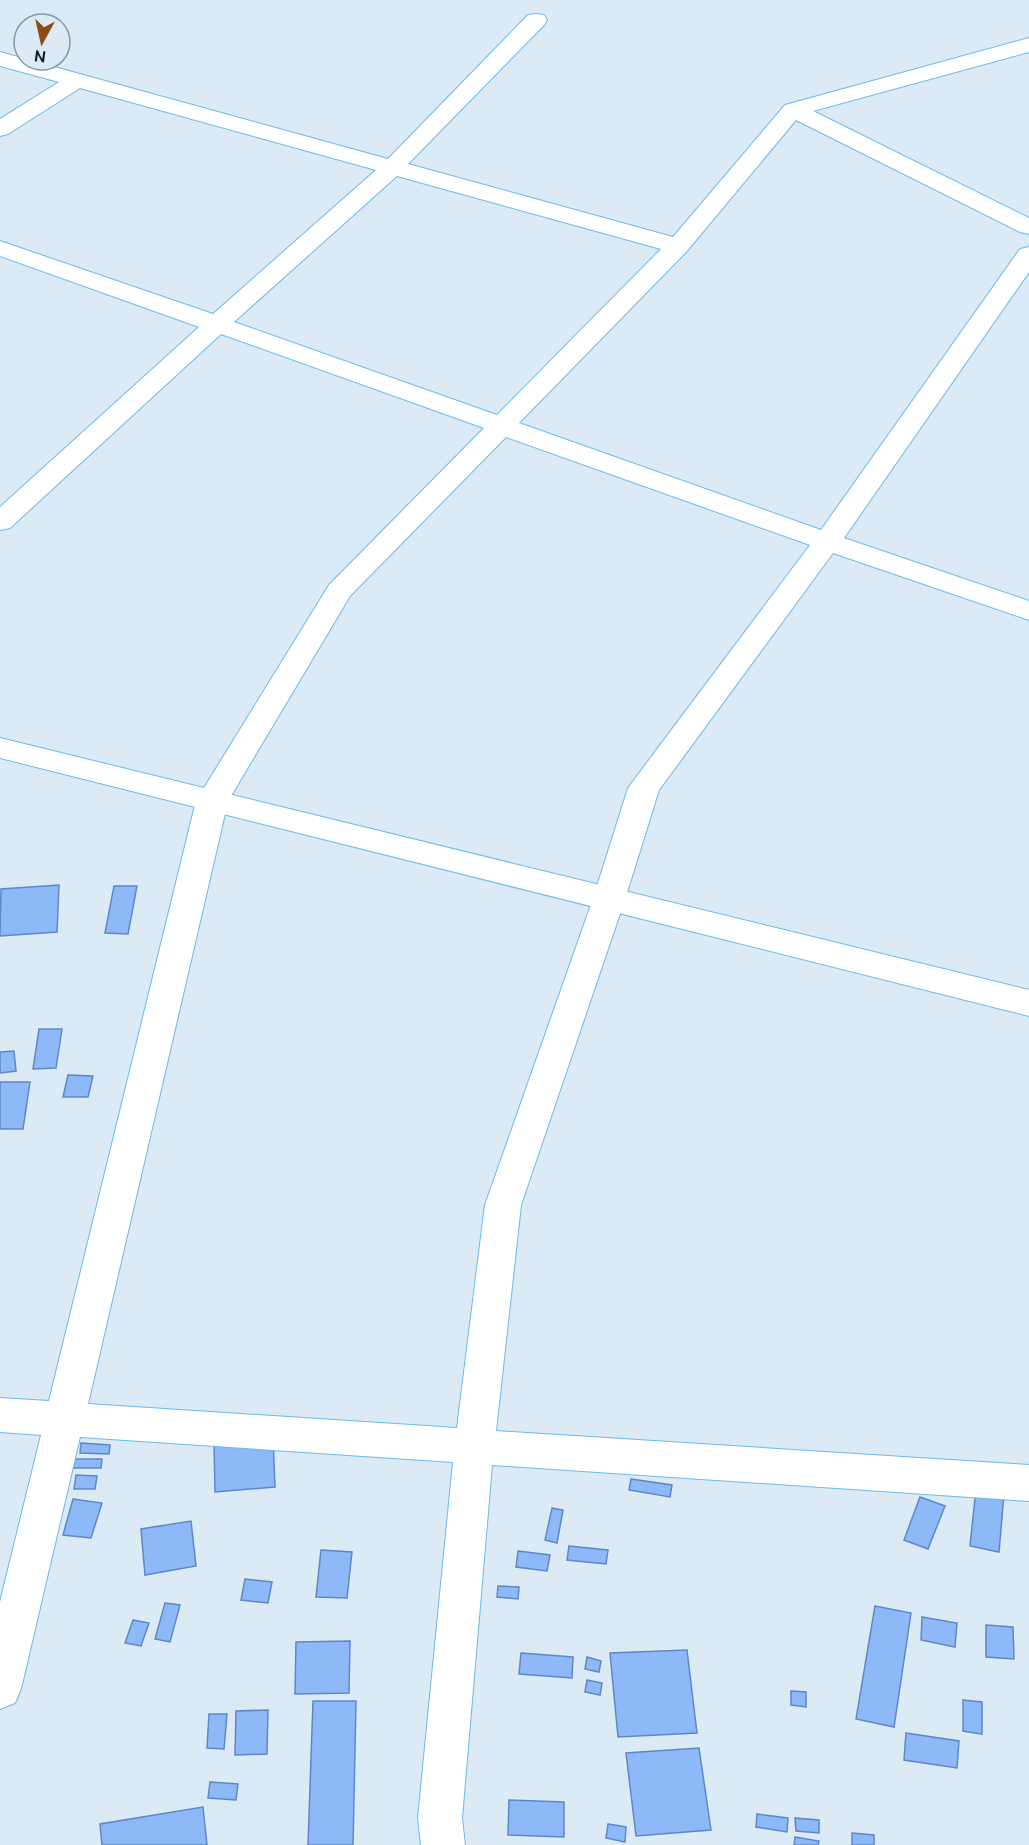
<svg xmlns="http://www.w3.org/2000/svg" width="1029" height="1845" viewBox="0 0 1029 1845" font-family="Ubuntu,sans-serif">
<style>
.building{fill:#8eb9f8;stroke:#5d88c7;stroke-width:1.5}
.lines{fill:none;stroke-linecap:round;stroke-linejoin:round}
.minor-casing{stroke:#6abaec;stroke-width:2}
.tertiary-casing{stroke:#6abaec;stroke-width:2}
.minor{fill:#fff;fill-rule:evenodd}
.tertiary{fill:#fff;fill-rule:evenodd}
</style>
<rect width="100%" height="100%" fill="#dbeaf4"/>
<path class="building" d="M59 885 57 932 0 936 1 889Z
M114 886H137L128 934 105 933Z
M39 1029H62L56 1068 33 1069Z
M14 1051 16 1071 0 1073V1052Z
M68 1075 93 1076 88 1097H63Z
M0 1082H30L23 1129H0Z
M273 1437 275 1487 215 1492 214 1443Z
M81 1443 110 1445 109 1454 80 1453Z
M75 1459H102L101 1468H73Z
M76 1475 97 1476 95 1489H74Z
M631 1479 672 1485 670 1497 629 1490Z
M976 1489 1004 1494 999 1552 970 1546Z
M920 1497 945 1506 928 1549 904 1540Z
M73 1499 102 1503 91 1538 63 1535Z
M552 1508 563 1510 557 1543 545 1540Z
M191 1521 196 1566 145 1575 141 1529Z
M569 1546 608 1550 606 1564 567 1560Z
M321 1550 352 1552 347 1598 316 1597Z
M518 1551 550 1555 547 1571 516 1567Z
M245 1579 272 1582 268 1603 241 1600Z
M498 1586 519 1587 518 1599 497 1597Z
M165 1603 180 1605 170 1642 155 1639Z
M875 1606 911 1613 894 1727 856 1719Z
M922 1617 957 1623 955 1647 921 1640Z
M133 1620 149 1623 141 1646 125 1643Z
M986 1625 1013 1627 1014 1659 986 1657Z
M350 1641 349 1693 295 1694 296 1642Z
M687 1650 697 1733 618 1737 610 1653Z
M521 1653 573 1657 572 1678 519 1674Z
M587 1657 601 1661 599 1672 585 1669Z
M587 1680 602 1683 600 1695 585 1692Z
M791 1691 806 1692V1707L791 1705Z
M963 1700 982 1702V1734L963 1731Z
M313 1701H356L353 1845H308Z
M268 1710 267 1754 235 1755 236 1711Z
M209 1714H227L224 1749 207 1748Z
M906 1733 959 1741 957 1768 904 1760Z
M699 1748 711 1830 636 1836 626 1753Z
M210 1782 238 1784 236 1800 208 1798Z
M509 1800 564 1802V1837L508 1835Z
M203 1807 207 1845H102L100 1824Z
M757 1814 788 1818 787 1832 756 1827Z
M795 1818 819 1820V1833L796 1831Z
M608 1824 626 1827 625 1842 606 1838Z
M852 1833 874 1835V1845H852Z
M795 1837 819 1841 818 1845H794Z"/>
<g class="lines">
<g class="minor-casing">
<path id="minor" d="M536 14 544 15 547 20 544 25 408 164 673 237 785 105 1029 38V52L813 111 1029 218V234L1020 232 796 120 687 251 519 423 821 530 1020 249 1029 247V272L844 538 1029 601V620L833 553 659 790 625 899 521 1205 496 1431 1029 1465V1501L492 1465 462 1818 465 1845H421L418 1818 453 1462 80 1437 21 1689 15 1703 0 1709V1602L41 1435 0 1432V1398L49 1401 196 801 329 585 484 428 221 334 10 528 0 530V507L199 327 0 256V241L213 314 376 170 80 88 8 134 0 136V119L59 82 0 66V52L388 159 528 15ZM397 176 661 249 497 415 234 322ZM506 437 810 545 628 788 593 899 485 1205 457 1428 88 1404 228 801 350 596Z"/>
</g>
<g class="tertiary-casing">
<path id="tertiary" d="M0 738 1029 990V1016L0 758Z"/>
</g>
<use href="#minor" class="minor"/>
<use href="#tertiary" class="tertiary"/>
</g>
<g transform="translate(42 42) rotate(188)"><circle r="28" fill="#dbeaf4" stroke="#8398a6" stroke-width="1.5"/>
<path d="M0-4.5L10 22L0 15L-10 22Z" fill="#8c4d12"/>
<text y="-9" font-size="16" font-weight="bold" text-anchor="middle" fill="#001e31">N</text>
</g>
</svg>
